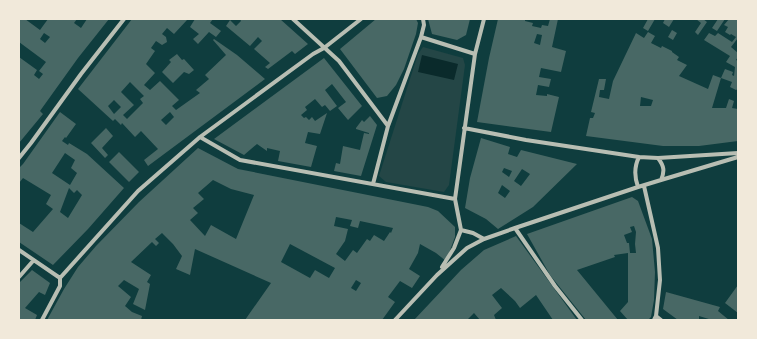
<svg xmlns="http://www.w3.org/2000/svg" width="757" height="339" viewBox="0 0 757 339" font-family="'PT Sans',sans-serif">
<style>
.green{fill:#244646}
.water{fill:#0a2a2b}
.building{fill:#486865;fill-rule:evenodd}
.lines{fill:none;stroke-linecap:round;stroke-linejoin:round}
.minor{stroke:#b8beb3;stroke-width:4}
</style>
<rect width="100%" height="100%" fill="#0f3d3e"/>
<path class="green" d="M423 47 463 58 465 65 449 185 444 192 386 182 379 176 418 54Z"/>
<path class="water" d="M422 55 458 64 454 80 418 72Z"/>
<path class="building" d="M19 19H25L40 30 48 19H77L74 23 81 28 87 19H109L78 58 40 111 43 114 19 143V57L37 70 34 75 39 79 43 74 39 71 46 62 19 42ZM44 33 50 37 45 43 40 39Z
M132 19 187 20 174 34 167 28 162 34 166 37 167 42 162 45 156 41 151 48 155 51 146 64 155 73 144 85 150 90 160 81 179 100 172 106 176 110 200 93 196 90 209 79 205 75 226 55 213 40 214 39 237 55 265 79 148 166 144 160 158 149 141 131 135 137 122 123 121 125 115 119 113 121 78 89ZM130 82 144 96 140 99 143 103 127 119 123 115 134 105 121 92ZM114 100 121 107 114 114 108 106ZM170 112 174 117 166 125 161 120Z
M195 19H213L210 23 221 31 216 37 209 32 198 44 193 39 199 34 190 27Z
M240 19H280L308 44 295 54 292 51 268 69 265 67 270 63 254 49 262 41 258 37 250 46 226 26 230 20 236 26 241 21Z
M376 19H416L418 23 416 34 404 69 396 85 387 96 377 98 340 49Z
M428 19H470L466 35 457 40 432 34Z
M498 19H525V21L533 23 532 26 541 28 542 25 548 26 550 19H558L552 47 566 51 561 72 541 68 539 77 551 79 549 87 538 85 536 95 547 96V94L559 97 551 132 477 122 489 58ZM537 34 542 35 540 45 534 43Z
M648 19H655L648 31 643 28Z
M665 19H674L669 27 663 23Z
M696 19H703L707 22 698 35 695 32 701 23Z
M718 19H725L717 31 712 28Z
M729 19H738V38L731 47 738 53V57L736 60 738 61V89L736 90 730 87 732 82 721 78 725 69 733 72 732 75 734 76 735 67 726 62 730 56 704 40 709 33 715 36 718 33 732 42 736 37 731 34 730 35 725 32 728 27 724 25Z
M672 30 677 33 673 40 668 37Z
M648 32 655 36 651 43 661 48 662 46 672 51V52L679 57 677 60 687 65 679 76 708 89 713 75 721 78 712 108H726L729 99 734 101 732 108 738 109V141L699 146H663L586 136 590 118H593L595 113 591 112 599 79H606L604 90H600L599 97 609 99 613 81 636 33 644 38ZM641 97 653 100 651 106H640Z
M177 54 182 60 184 59 194 70 189 74 184 72 173 83 162 72 171 62 169 60Z
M324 58 362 106 348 120 338 108 346 102 332 84 325 90 337 106 330 111 325 105 322 107 315 99 305 107 307 110 301 115 304 118 306 117 309 120 312 117 315 121 327 113 320 134 308 132 305 143 317 146 311 167 278 161 280 151 267 148V151L257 144 244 155 214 139Z
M60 112 76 124 66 138 65 137 62 141 68 145 69 143 87 154 124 188 88 229 53 265 19 242V223L33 232 53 209 46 204 51 195 23 178 19 183V168L23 164ZM65 153 75 160 71 168 77 173 70 185 52 173ZM69 188 74 193 77 190 82 195 68 218 60 212Z
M370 116 377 125 361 176 334 171 336 163 340 164 343 146 360 150 364 133 369 134V133L356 129V128L362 120 364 122Z
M106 128 113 136 102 148 108 155 105 158 91 143Z
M481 138 510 147 508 154 517 157 521 150 577 164 533 207 498 229 486 219 465 208 470 178ZM504 168 512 171 509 177 502 172ZM522 169 530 174 521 186 514 181ZM502 185 510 191 505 198 498 193Z
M198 148 238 169 428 207 438 211 455 227V237L446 261 436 253 420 244 418 253 409 269 420 276 412 288 400 281 388 297 395 302 382 320H245L271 283 195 249 190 275 176 269 182 256 173 244 162 233 155 239 159 243 156 246 152 242 131 262 151 275 147 282 150 284 145 310 133 304 139 289 124 280 118 286 131 297 125 306 132 312 142 316 141 320H47L64 289 78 267 96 246 139 202ZM213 180 231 189 254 195 236 239 211 225 205 236 190 220 198 213 193 208 204 199 198 193ZM336 217 352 220 350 226 358 228 360 221 393 228 391 233 390 232 384 241 374 235 370 241 367 239 357 253 353 250 345 261 336 254 345 241 348 229 334 226ZM290 244 335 268 329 278 315 270 310 278 281 262ZM356 280 361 283 356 291 351 288Z
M119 152 139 172 129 182 109 162Z
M632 197 638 201 652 239 655 272 654 300 651 317 648 320H628L620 311 628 302V253L614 255 615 257 577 270 618 320H586L550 275 527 234ZM634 226 636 232 635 244 636 253H630L629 243H627L624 235 632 232 630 227Z
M516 236 577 320H553L536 295 520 308 515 301 501 288 492 295 502 308 494 315 496 320H480L474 313 467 320H414L461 270 484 250Z
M32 270 50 283 45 295 39 292 25 308 37 315 35 320H19V283Z
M738 285V313L725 303Z
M666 292 720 307 718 311 729 320H712L699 316V320H678L663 309Z"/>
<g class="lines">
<path class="minor" d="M293 19 339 61 388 126
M421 37 424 25 423 19
M464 128 526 140 639 157
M200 137 240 160 455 199
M19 158 31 143 81 74 124 19
M658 158C664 166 665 171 661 180L638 187C634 176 634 167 639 157L658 158 738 153
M661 180 738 157
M373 184 388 126 421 37 475 54
M644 186 658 248 660 280 656 316 654 320
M515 228 555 286 582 320
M461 230 473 233 484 239
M19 250 60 278
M442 267 454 248 461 230 455 199 475 54 484 19
M19 277 33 261
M60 278 138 191 200 137 313 54 324 48 361 19
M656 316 661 320
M42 320 60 286V278
M395 320 437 275 467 248 484 239 515 228 638 187"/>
</g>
<rect width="757" height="339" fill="none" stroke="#f1e9da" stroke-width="40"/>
</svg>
